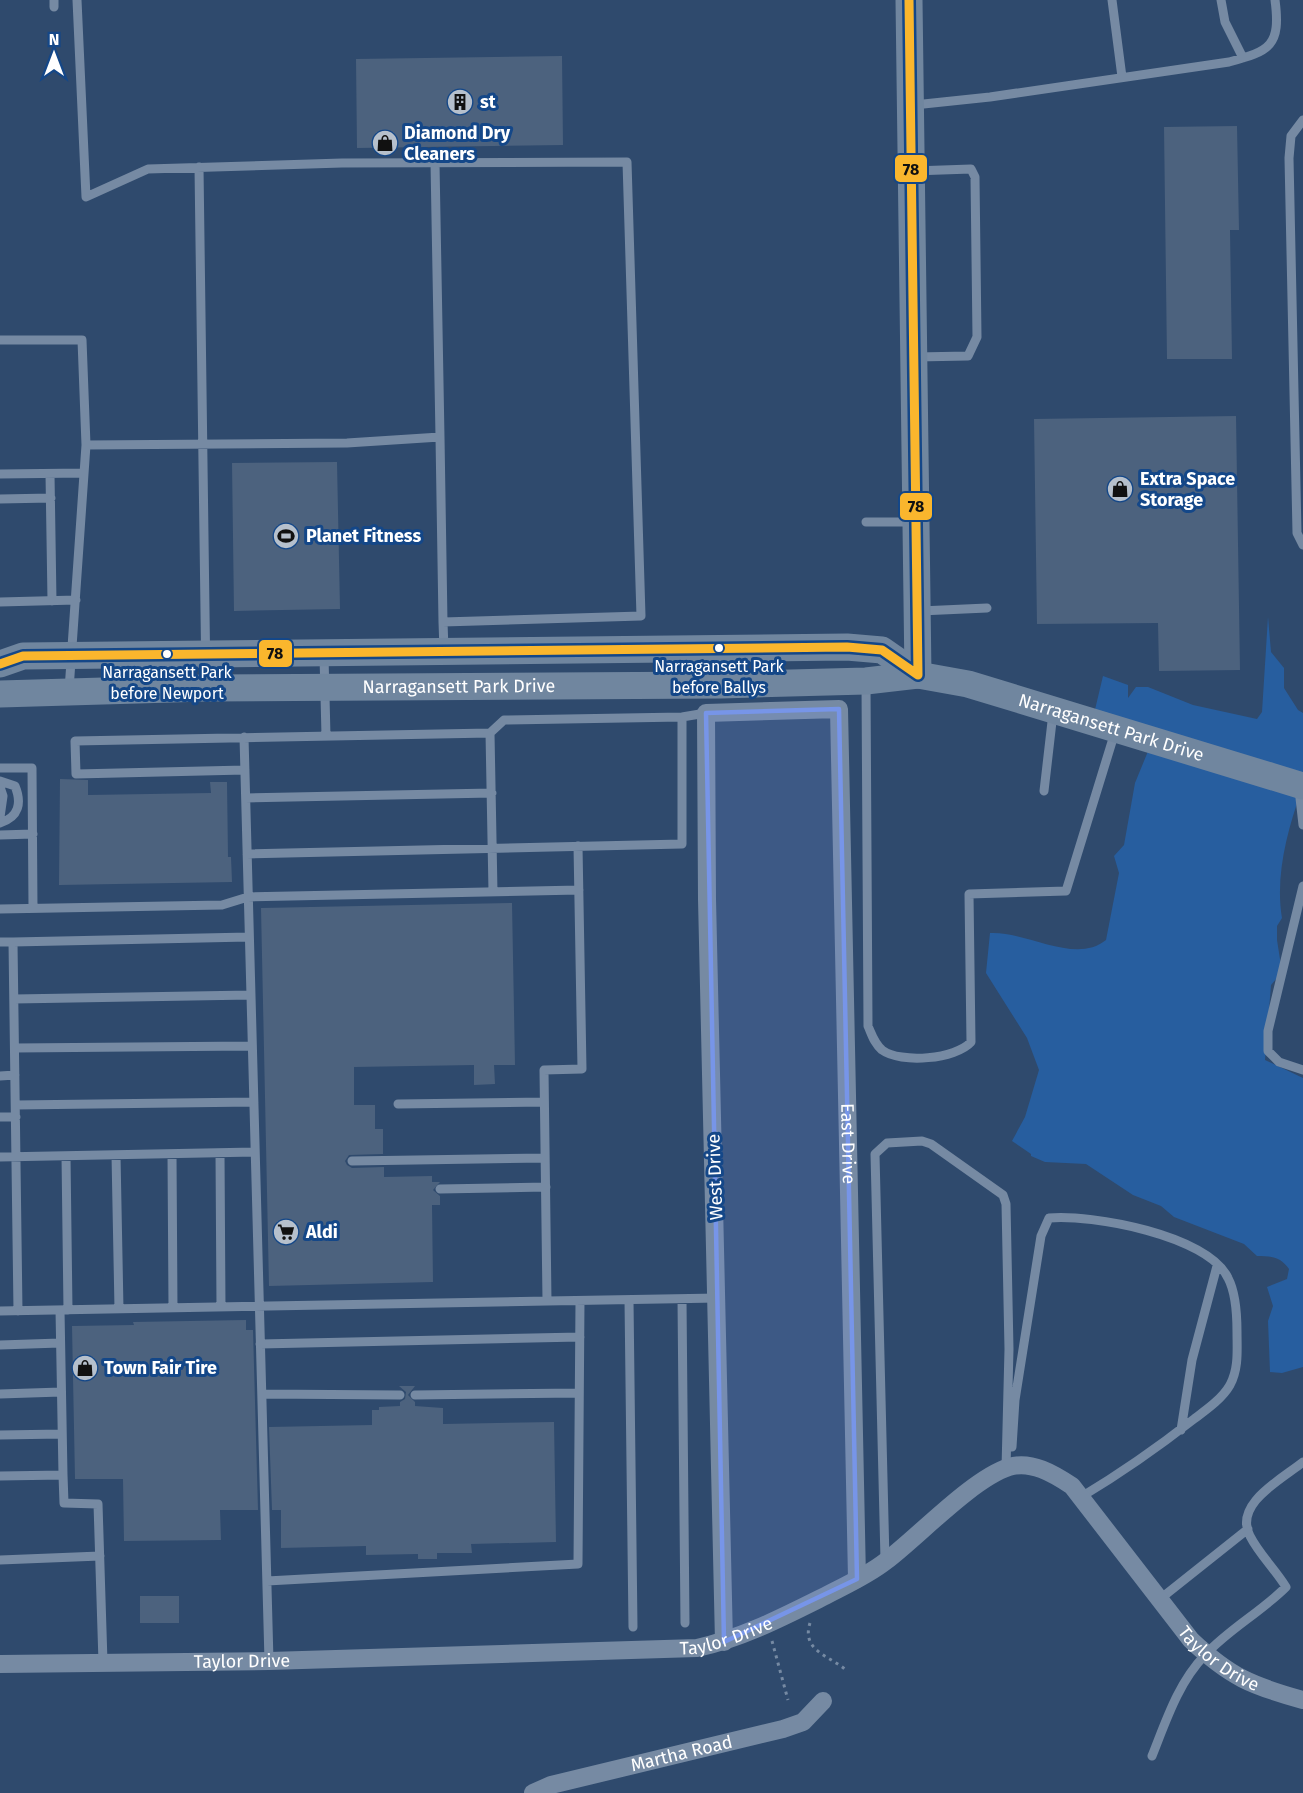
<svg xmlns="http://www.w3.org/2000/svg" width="1303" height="1793" viewBox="0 0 1303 1793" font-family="'Fira Sans',sans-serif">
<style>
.green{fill:#275e9f}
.building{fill:#4c627e}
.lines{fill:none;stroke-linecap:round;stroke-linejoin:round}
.path{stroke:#768aa3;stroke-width:3;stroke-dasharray:3 4.5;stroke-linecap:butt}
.lane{stroke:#768aa3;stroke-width:9}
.street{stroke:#768aa3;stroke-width:18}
.secondary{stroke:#70869f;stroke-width:27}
.bus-1-casing{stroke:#144788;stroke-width:14}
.bus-1{stroke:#fab62d;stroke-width:9}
.marked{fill:#7795e8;fill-opacity:0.2;stroke:#7795e8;stroke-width:4.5;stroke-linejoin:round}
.bus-dot{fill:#fff;stroke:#144788;stroke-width:2}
.labels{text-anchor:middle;stroke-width:6;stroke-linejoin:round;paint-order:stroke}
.bus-label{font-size:16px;fill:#fff;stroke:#144788}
.poi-label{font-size:18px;font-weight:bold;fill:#fff;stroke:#144788;text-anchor:start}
.street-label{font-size:18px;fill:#fff;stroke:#144788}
.line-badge{stroke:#144788;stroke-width:2}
.pale-badge-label{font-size:16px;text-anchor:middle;font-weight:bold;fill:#111}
</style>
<rect width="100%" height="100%" fill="#2f4a6d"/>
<path class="green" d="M1268 617 1271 652 1284 668V688L1298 710 1303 713V792H1301C1287 831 1275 877 1282 918L1277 926V940L1282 972 1271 985 1265 1060 1303 1078V1367L1282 1373 1270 1372 1268 1321 1273 1306 1267 1287 1287 1279 1289 1269C1281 1257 1271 1256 1257 1256L1244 1244 1174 1217 1161 1206 1133 1195 1086 1164 1045 1162 1031 1156V1154L1012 1141 1025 1117 1039 1070 1027 1038 986 973 990 933C1027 931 1075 965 1106 940L1119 873 1114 856 1124 845 1135 783 1151 744 1093 718 1103 676 1128 685V698L1136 687H1148L1193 705 1257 719 1262 712Z"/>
<path class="building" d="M562 56 563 145 357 148 356 59Z
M1237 126 1239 230H1230L1232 359H1167L1164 127Z
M1236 416 1240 670 1159 671 1158 623 1037 624 1034 419Z
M337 462 340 609 234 611 232 463Z
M60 779 88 780V795L211 793 210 782H227L228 857H231L232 882 59 885Z
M512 903 515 1065H494L495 1084 474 1085V1065L354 1067V1105H375V1129H383V1154L349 1155 345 1161 347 1165 352 1168 384 1167V1177L432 1176V1182H440L433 1190 440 1196V1205H432L433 1282 269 1286 261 908Z
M246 1320V1330H253L258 1510H220L221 1540 124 1541 123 1479H75L72 1326 134 1325 133 1322Z
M399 1386H415L408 1395 415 1402V1406L443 1408V1424L554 1422 556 1542 471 1544 472 1553H437V1559H418V1554L366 1555V1546L281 1548V1510H272L269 1427 372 1425V1410H379V1407L400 1406V1402L405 1399 406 1392Z
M140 1596H179V1623H140Z"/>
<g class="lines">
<path class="path" d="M810 1623C801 1651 830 1656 846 1670
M772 1641 788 1700"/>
<path class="lane" d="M54 0V7
M77 0 86 197 148 169 342 163 627 162 641 616 443 622 440 437 347 443 86 445
M1112 0 1122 77
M1221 0 1225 22 1243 58
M914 105 990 97 1229 62C1270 51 1281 46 1275 0
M1303 120 1291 136 1289 158 1297 533 1303 545
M435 163 440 437
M199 167 206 685
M913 171 971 169 975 177 977 337 968 356 916 357
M0 340H82L86 445 69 690
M0 474 84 473
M50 474 52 601
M0 499 51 498
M866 522H915
M0 602 76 600
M920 611 987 608
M443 622 444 650
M324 656 326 736
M866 684 868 1026C872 1035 874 1043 882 1050 901 1064 956 1059 971 1042L969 894 1066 891 1115 732
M490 733 493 892
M244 737 269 1661
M0 768H32L33 908
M245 770 76 774 75 741 490 733 504 720 682 717 706 713
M0 781 15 786C22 803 19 817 0 823
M0 787 3 796 0 817
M1299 789 1303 825
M1044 791 1053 713
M246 798 492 793
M0 835 33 834
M578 846 582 1069 544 1070 547 1301 718 1298
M247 854 682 844V717
M1303 886 1268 1031V1051L1279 1062 1303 1070
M0 909 222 905 248 897 579 890
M0 942H13
M14 999 251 995
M15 1048 252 1046
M0 1076 15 1075
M398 1104 544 1102
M16 1105 254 1102
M0 1117H16
M220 1153 221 1307
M172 1154 173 1308
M116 1155 119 1309
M66 1156 68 1310
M0 1157 255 1152
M352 1161 545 1158
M440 1189 546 1187
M682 1299 685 1623
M629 1300 633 1627
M0 1311 547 1301
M18 1311 13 942 249 937
M260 1344 580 1337
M0 1345 60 1343
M0 1394 61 1392
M262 1394 400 1395
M415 1395 579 1393
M1181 1430 1192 1360 1217 1266
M0 1435 62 1434
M1012 1447 1015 1400 1041 1236 1049 1218C1091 1214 1208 1235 1228 1278 1236 1293 1237 1316 1237 1332 1237 1350 1239 1368 1230 1385 1222 1399 1206 1410 1194 1419 1157 1448 1121 1473 1081 1497
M63 1475 64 1503 98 1504 103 1662
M0 1476 63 1475 60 1310
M0 1560 100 1556
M885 1560 875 1154 887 1143 922 1141 931 1144 1003 1195 1006 1204 1009 1349 1006 1468
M267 1581 578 1564 580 1301
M1160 1599 1248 1529
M1152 1756C1166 1721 1178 1683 1205 1655 1229 1629 1261 1612 1286 1587 1275 1569 1259 1554 1250 1536 1233 1504 1282 1479 1303 1462"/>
<g class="street">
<path id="s1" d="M724 1642 707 899 706 713 839 709 857 1579"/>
<path id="s2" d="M0 1664 269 1661 697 1648C742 1638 781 1618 823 1597 844 1586 867 1576 886 1561 919 1536 972 1479 1009 1467 1031 1460 1054 1474 1072 1486L1191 1640C1230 1677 1252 1686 1303 1700"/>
<path id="s3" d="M533 1793 551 1785 783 1729 803 1722 823 1701"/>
</g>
<g class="secondary">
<path d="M909 0 918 675"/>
<path d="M0 664 23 656 847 647 882 650 918 675"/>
<path id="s4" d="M0 694 206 688 721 685 866 681 918 675 968 684 1303 786"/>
</g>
<g class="bus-1-casing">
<path id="bus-1" d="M909 0 918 675
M0 664 23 656 847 647 882 650 918 675"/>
</g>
<use href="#bus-1" class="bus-1"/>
</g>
<path class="marked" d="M839 709 857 1579 724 1642 706 713Z"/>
<defs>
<g id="building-disc" transform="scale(1.35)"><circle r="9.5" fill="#b6c0cc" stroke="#144788"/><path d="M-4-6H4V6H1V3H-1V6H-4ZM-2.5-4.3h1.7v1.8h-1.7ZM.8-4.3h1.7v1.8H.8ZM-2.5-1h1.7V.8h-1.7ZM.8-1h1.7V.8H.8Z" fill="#111"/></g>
<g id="shop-disc" transform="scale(1.35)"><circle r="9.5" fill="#b6c0cc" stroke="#144788"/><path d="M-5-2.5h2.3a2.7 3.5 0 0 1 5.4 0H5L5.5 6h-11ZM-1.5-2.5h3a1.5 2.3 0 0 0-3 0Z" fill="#111"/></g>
<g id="stadium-disc" transform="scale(1.35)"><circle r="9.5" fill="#b6c0cc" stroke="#144788"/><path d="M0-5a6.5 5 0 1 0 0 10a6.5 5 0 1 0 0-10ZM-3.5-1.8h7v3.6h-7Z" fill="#111"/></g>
<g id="supermarket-disc" transform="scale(1.35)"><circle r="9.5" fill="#b6c0cc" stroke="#144788"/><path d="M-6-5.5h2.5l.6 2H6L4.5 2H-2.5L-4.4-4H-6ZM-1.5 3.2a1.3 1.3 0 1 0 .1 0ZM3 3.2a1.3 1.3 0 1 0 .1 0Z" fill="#111"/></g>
</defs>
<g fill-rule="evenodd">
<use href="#building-disc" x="460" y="102"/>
<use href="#shop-disc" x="385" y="143"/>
<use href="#shop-disc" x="1120" y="489"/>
<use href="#stadium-disc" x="286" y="536"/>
<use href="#supermarket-disc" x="286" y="1232"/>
<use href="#shop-disc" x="85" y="1368"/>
</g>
<g class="bus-dot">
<circle cx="719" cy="648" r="5"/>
<circle cx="167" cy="654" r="5"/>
</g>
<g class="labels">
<g class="bus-label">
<text x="719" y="672">Narragansett Park<tspan x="719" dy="21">before Ballys</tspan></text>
<text x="167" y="678">Narragansett Park<tspan x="167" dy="21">before Newport</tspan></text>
</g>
<g class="poi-label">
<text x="480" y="108">st</text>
<text x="404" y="139">Diamond Dry<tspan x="404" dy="21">Cleaners</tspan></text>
<text x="1140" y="485">Extra Space<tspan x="1140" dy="21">Storage</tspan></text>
<text x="306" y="542">Planet Fitness</text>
<text x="306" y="1238">Aldi</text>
<text x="104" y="1374">Town Fair Tire</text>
</g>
<g class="street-label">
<text dy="6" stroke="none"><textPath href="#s4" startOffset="459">Narragansett Park Drive</textPath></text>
<text dy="6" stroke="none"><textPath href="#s4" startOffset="1119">Narragansett Park Drive</textPath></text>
<text dy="6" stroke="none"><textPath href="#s1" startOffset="1497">East Drive</textPath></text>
<text transform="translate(715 1177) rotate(-92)" y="6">West Drive</text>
<text dy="6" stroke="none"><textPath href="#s2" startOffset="728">Taylor Drive</textPath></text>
<text dy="6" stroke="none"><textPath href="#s2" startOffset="1358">Taylor Drive</textPath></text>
<text dy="6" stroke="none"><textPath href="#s2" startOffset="242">Taylor Drive</textPath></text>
<text dy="6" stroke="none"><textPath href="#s3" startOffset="154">Martha Road</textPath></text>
</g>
</g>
<g class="line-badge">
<rect x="894" y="154" width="34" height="29" rx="6" fill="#fab62d"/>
<rect x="899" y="492" width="34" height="29" rx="6" fill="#fab62d"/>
<rect x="258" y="639" width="35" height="29" rx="6" fill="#fab62d"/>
</g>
<g class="pale-badge-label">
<text x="911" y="175">78</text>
<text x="916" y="512">78</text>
<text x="275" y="659">78</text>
</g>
<g transform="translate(54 54)" stroke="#144788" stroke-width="4.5" paint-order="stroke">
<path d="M0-4.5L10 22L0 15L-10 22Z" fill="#ffffff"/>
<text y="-9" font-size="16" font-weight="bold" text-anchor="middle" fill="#ffffff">N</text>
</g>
</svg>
